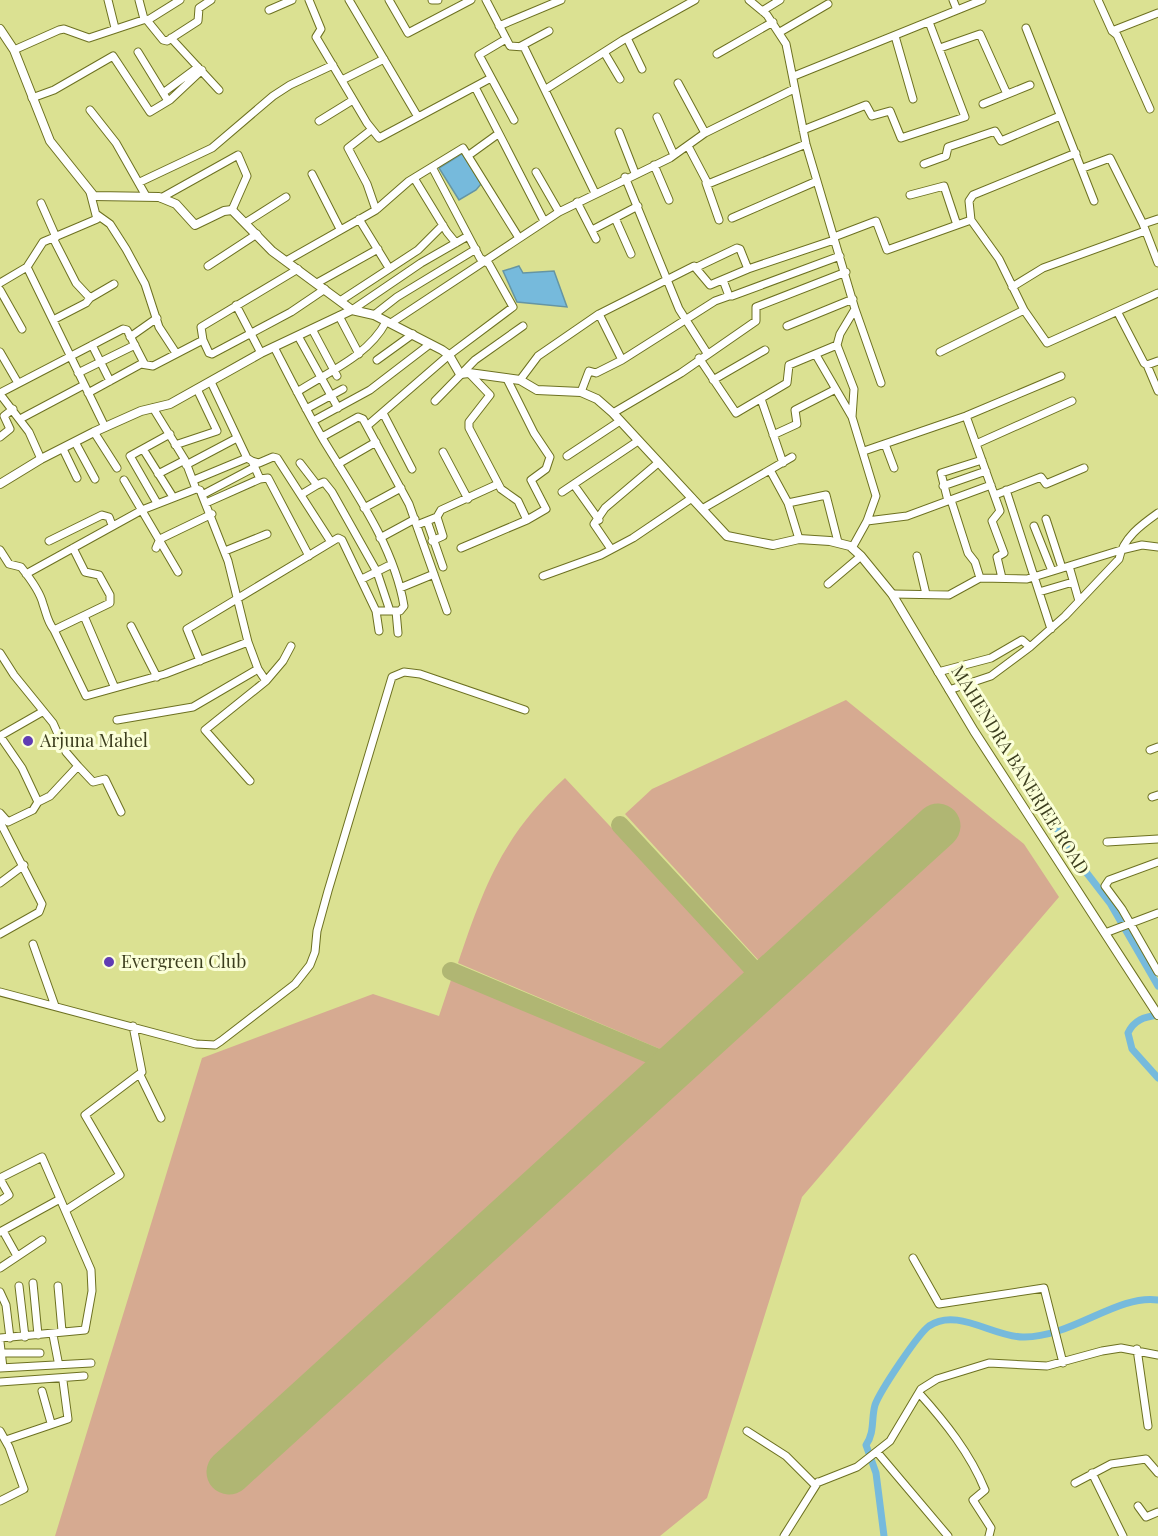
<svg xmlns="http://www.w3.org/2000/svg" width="1158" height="1536" viewBox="0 0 1158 1536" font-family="'Playfair Display',serif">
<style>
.green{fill:#d6aa91}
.water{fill:#76badc;stroke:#6595a3;stroke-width:1.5}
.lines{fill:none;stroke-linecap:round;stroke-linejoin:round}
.canal{stroke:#76badc;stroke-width:7}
.taxiway{stroke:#b0b673;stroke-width:18}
.runway{stroke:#b0b673;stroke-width:45}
.minor-casing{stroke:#6d7121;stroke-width:9}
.tertiary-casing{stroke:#6d7121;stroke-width:10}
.minor{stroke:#fff;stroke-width:7}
.tertiary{stroke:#fff;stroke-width:8}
.poi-dot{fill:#603cb4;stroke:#fbffd8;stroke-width:2}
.labels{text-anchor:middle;stroke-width:6;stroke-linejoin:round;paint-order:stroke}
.poi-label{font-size:18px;fill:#3c3e1e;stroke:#fbffd8;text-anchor:start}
.street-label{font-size:18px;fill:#3c3e1e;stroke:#fbffd8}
</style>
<rect width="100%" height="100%" fill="#dbe192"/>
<path class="green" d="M846 700 1024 844 1059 897 802 1197 707 1498 660 1536H55L202 1058 373 994 439 1016 452 977 653 1064 219 1461 239 1483 946 833 927 812 762 964 625 814 652 789Z
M565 778 750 976 667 1052 458 963C484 886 503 835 565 778Z"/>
<path class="water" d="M463 153 481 184 476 190 459 200 439 168Z
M519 266 523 273 554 271 567 307 517 302 503 271Z"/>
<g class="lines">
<path class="canal" d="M1055 823 1062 841 1110 903 1158 986
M1158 1015C1144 1017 1134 1020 1128 1033L1132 1049 1158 1078
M884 1536 876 1473 866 1445C875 1432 871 1419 875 1405 880 1391 918 1334 929 1326 957 1307 993 1337 1023 1337 1071 1338 1117 1294 1158 1300"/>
<path class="taxiway" d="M620 825 766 983
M451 971 656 1057 664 1077
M656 1057 673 1060 687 1056"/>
<path class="runway" d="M229 1472 938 826"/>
<g class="minor-casing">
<path id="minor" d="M108 0 115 28
M139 0 144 19
M309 0 321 29 316 37 367 123 379 138 491 78
M349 0 418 117
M389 0 408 33 471 0
M432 0H438
M486 0 510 46 524 47 595 193
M749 0 767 15 786 44 806 144 855 309 840 334 837 345 854 389 852 417 876 496 867 521 852 548
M953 0 957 10
M1098 0 1112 31 1117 35 1150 109
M269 10 292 0
M762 11 780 0
M148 20 180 0
M499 26 561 0
M1026 28 1094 201
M1112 31 1158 13
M780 32 828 4
M895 36 913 99
M171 38 219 90
M627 38 642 69
M506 39 479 55 514 120
M521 46 549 31
M940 48 980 34 1007 94
M14 50 59 30 64 29 89 38 146 19 163 40 167 41 198 21 199 8 211 0
M138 52 168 101
M604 52 620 79
M717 54 773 22
M794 76 982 0
M342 80 384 59
M678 83 705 133
M475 87 544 221
M546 89 623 40 695 0
M163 93 198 67
M32 98 54 90 113 56 150 112 170 100 202 70
M983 104 1030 85
M90 110 116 143 146 196
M657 117 674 155
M319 121 353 100
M803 130 866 105 872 116 890 111 901 138 965 117 929 22
M619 132 635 173
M688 146 708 184 806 144
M469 155 498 134
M924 164 946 156 948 147 995 131 1001 141 1060 116
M654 165 669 200
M1083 168 1110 158 1143 224 1158 263
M536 172 559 212
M312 174 340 229
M625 177 679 309 707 353
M414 178 447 232 456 243
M140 182 212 148 273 96 290 85 333 65
M706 183 719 220
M910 195 944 186 957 225
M161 198 238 155 247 176 232 210
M577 202 596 239
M41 203 56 237
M377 209 409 181 463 148 519 238
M96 214 110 224 126 249 145 284 159 327 176 353
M615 218 638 206
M732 218 817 181
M359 219 389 268
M971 220 969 201 973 195 1076 153
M245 223 286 197
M1143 224 1158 219
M592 230 615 218 631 254
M834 237 876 221 887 250 971 220 999 259 1024 310 1047 343 1158 293
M53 238 76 283 90 298 86 303 53 320
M286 261 376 210 367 184 348 148 371 130
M208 266 257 234
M27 267 105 427
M697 267 737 248 740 249 748 269
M723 280 729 296H732L840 256
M0 283 27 267 43 242 97 219 90 192
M317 283 378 249
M1012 287 1043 268 1145 231
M0 290 22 329
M90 298 114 284
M340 301 418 250 443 225
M236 305 261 353
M855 309 881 383
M352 310 421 263 468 236
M1118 313 1144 363 1147 365 1158 361
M599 314 622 360 715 301 729 296
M374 315 397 297 476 249
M339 316 359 354
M391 323 559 212 670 158 705 133 794 89
M787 326 853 299
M312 329 337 376
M298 336 338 408
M130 337 157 318
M203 340 209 353 212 354 291 312 325 289
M92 345 110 381
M274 347C290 378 306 410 324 441 355 492 394 546 404 606L400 611H376
M0 352 18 383
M940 352 1024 310
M816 355 852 417
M699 358 736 413 787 383 789 365 837 345
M377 360 413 334
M1147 365 1158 391
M78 373 135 345
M469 373 490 395 469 422V428L501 489 518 501 527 520 546 509 531 480 546 469 550 457 534 433 507 379
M520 380 538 356 599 314 694 266 710 285 748 269 834 240
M713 380 765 350
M211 382 247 458 252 461 260 479
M297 392C328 372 368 356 386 322
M581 392 589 371 596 373 622 360
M0 393 123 329 127 330 144 363
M88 393 141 364 153 366 203 340 201 327 298 269
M0 394 29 432 41 459
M761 399 783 463
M435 401 475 360 523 326
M306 409 343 389
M383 413 412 469
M613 413 681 373 756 321V307L846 272
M966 416 1000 511 992 521 1004 553 997 557 1002 578
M20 419 84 385
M313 421 370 390 430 344
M367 426 449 355 513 307 489 264 480 258 432 167
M94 432 117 468
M773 435 797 424 795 410 834 390
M0 437 10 429 4 416 13 409
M322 437 358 417 363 419 409 504 447 611
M75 442 95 479
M885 444 894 468
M976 444 1072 401
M175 445 217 431 197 389
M63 449 77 478
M143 449 173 497
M864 451 966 416 1061 376
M443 452 468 499
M567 456 620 421
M252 461 259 463 273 457 277 458 331 542
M300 463 317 485 324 482 332 492 377 572 390 611
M338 464 376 442
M186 465 237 438
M770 470 788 503 799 539
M158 474 185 460
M124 480 178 572
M194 480 247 458
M574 485 599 520
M943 486 986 471
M1006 490 1051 629
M562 492 638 441
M302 494 317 485
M202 495 255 467
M995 495 1041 477 1046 484 1084 468
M951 500 968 553 975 562 980 578
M948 501 941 473 982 460
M157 503 130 456 170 434
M206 503 260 479 268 478 309 556
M788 503 826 495 838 542
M364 508 401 488
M702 509 792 457
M1046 519 1062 568
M427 521 443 567
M867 521 907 516 991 485
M417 525 437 517 441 510 498 484
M1034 526 1052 571
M380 538 415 519
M49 541 102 515 109 517 112 525
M432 541 443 536 437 517
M156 548 160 539 212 514
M461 548 527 520
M611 549 594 524 605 508 658 463
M0 550 9 564 21 567C29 577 40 591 43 604 47 615 47 621 54 630L86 696 165 674 248 642 228 561 200 490 196 489 185 460 153 408
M225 551 267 534
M917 556 926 594
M1069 566 1079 601
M26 574 142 510 196 489
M543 576 601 555 633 538 692 498
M362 579 392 564
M828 584 861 556
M400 588 434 574
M1039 592 1073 582
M892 594 949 595 980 578 1027 579 1121 550 1142 545 1158 547
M396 611 398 633
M84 616 114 686
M131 626 157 677
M54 630 110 603V595L99 575 85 572 73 548
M248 642 258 669 266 681 205 730 250 781
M0 653 14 675 53 723 66 752 78 766 50 796 38 802 33 810 8 822 0 813
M200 661 187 629 338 538 342 540 376 611 379 631
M938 672 991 658 1022 640 1030 647
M266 681 283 661 291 646
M949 690 991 676 1030 647 1065 616 1119 559C1123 538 1141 525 1158 513
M117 720 193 707 258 669
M0 736 22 768 38 802
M0 736 42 712
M1150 750 1158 747
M78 766 93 782 105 779 121 812
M1152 797 1158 795
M0 822 42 904 39 912 0 934
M1107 842 1158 839
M1158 862 1109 880 1105 886 1122 909 1158 972
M0 883 24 865
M1105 933 1158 913
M33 944 55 1006
M0 992 196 1044 215 1045 221 1041 295 984 310 965 315 952 317 931 328 891 392 677 404 672 420 674 525 710
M140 1075 161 1118
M0 1178 42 1157 91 1270 92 1291 85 1330 0 1338
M0 1179 9 1195 0 1201
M66 1210 120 1175 85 1115 142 1072 133 1026
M3 1231 17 1256
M0 1232 60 1199
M913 1258 939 1304 1044 1288 1063 1363
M0 1268 42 1240
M33 1283 38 1335
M19 1286 25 1337
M58 1286 62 1331
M0 1292 6 1305 10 1338
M53 1335 58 1361
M0 1342 3 1368
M1137 1349 1148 1426
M0 1353H40
M0 1368 91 1363
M0 1382 84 1376
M42 1391 51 1423
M919 1393C945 1422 970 1453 985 1490L973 1500 991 1528 989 1536
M0 1431 9 1447 24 1489 0 1501
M747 1431 786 1456 814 1484 857 1467 890 1441 921 1389 937 1379 989 1363 1047 1366 1102 1351 1121 1348 1158 1355
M6 1440 68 1419 63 1381
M877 1452 948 1536
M1092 1473 1123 1536
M1075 1483 1111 1464 1146 1459 1158 1473
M1138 1506 1146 1517 1158 1512
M784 1536 818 1482"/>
</g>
<g class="tertiary-casing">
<path id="tertiary" d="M0 29 14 50 50 141 94 196 159 197 176 204 195 225 224 211 232 210 272 251 352 310 374 315 442 350 449 355 460 374 469 373 520 380 537 390 581 392 597 399 613 413 727 536 773 545 799 539 830 541 850 546 861 556 892 594 974 731 1158 1015
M0 484 41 459 94 432 141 411 170 404 261 353 352 310"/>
</g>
<use href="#minor" class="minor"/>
<use href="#tertiary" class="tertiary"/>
</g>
<g class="poi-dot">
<circle cx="28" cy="741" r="6"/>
<circle cx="109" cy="962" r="6"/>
</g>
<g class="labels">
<g class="poi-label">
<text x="40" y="747">Arjuna Mahel</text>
<text x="121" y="968">Evergreen Club</text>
</g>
<g class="street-label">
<text transform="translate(1020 770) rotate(58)" y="6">MAHENDRA BANERJEE ROAD</text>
</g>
</g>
</svg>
